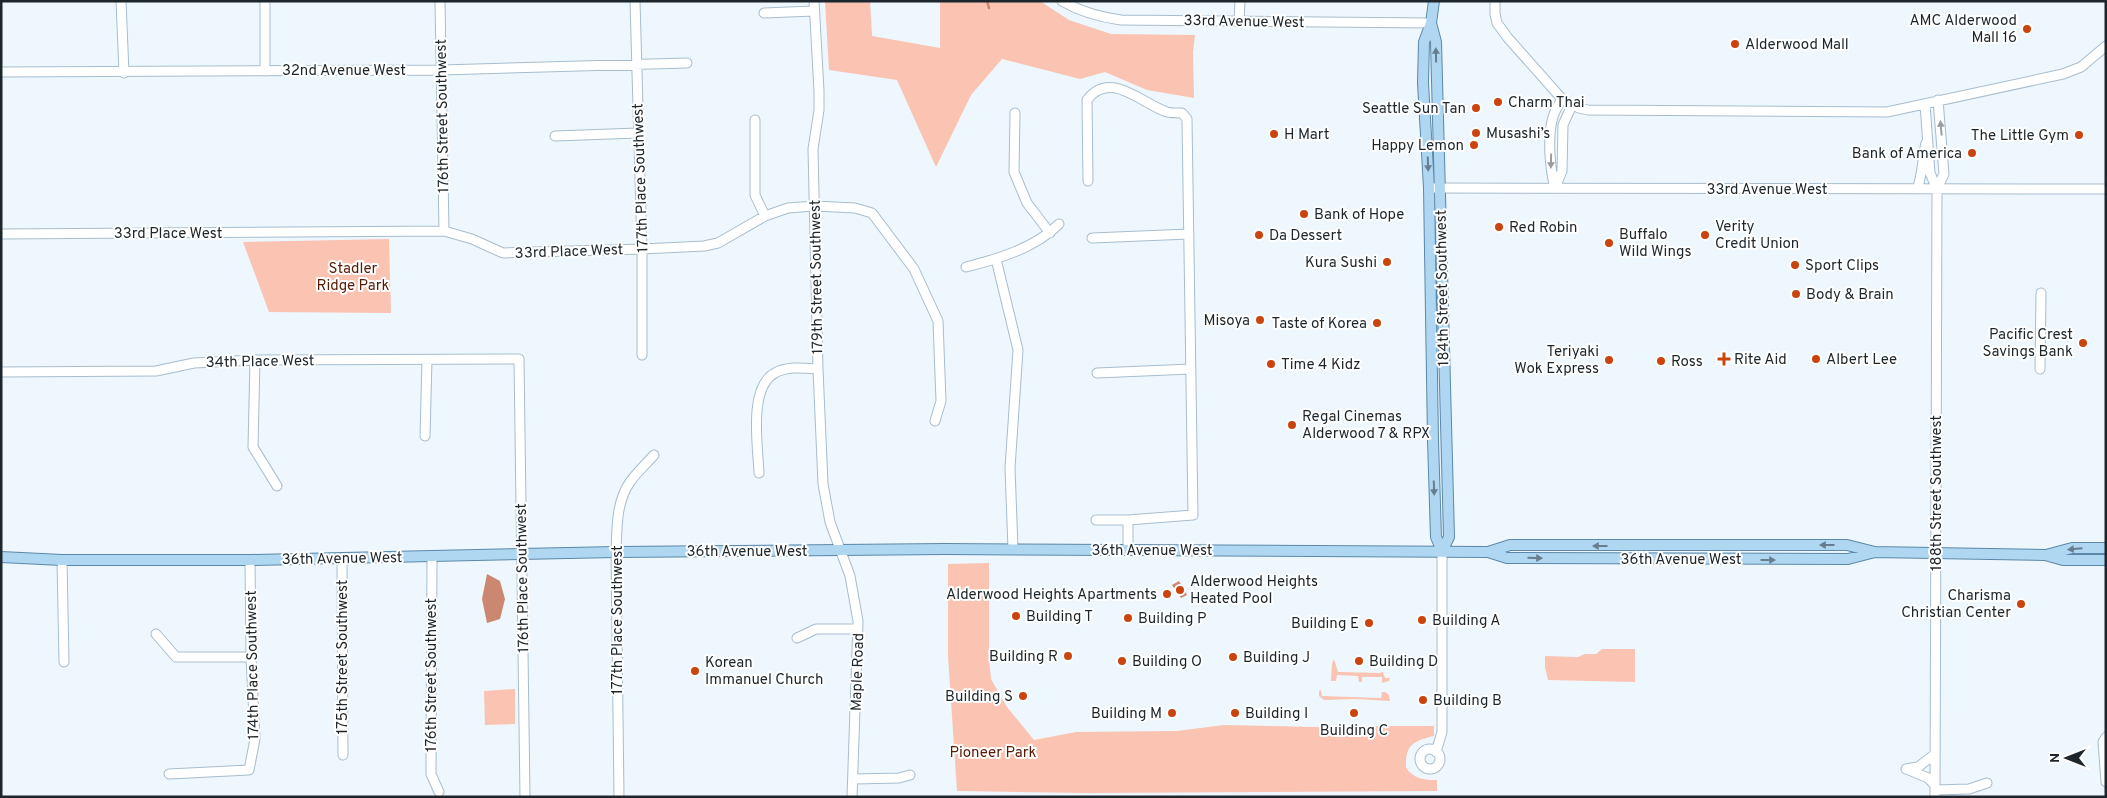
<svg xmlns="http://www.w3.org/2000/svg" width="2107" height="798" viewBox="0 0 2107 798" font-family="Overpass,sans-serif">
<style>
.green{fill:#fac3b2}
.water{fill:#cc8771}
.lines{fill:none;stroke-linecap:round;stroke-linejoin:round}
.stream{stroke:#cc8771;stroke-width:2.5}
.minor-casing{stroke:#a7bdce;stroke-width:11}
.major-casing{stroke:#5b88a8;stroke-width:12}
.minor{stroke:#fff;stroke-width:9}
.major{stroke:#b0d7f2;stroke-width:10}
.oneway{fill:#667e8f}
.oneway2{fill:#999da0}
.poi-dot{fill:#cb440d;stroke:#fff;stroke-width:2}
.labels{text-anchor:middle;stroke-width:4;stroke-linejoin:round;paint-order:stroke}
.poi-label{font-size:15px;fill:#1d262c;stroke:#fff;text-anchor:start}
.street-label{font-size:15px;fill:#1d262c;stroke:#fff}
.park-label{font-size:15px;fill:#591b05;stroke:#fff}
</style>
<rect width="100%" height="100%" fill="#eef7fe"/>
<path class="green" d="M825 1H870L872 36 940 48V1H1040L1069 20 1111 34 1195 35 1193 52 1194 98 1147 90 1105 72 1080 79 1002 59 971 95 936 167 897 80 829 70Z
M389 239 391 313 269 312 243 242Z
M989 563V657L991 679 1007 707 1034 740 1076 732 1177 731 1224 725 1359 728 1378 726H1434V736C1413 741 1405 745 1406 768 1415 779 1423 780 1437 780V791L1088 793 957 791 948 656V564Z
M1602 649H1635V682L1548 680 1545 667V656L1578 657 1585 654H1596Z
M1334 659 1338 672 1379 673 1383 672 1385 678H1390L1389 681 1382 683V677H1362V682H1359L1358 676 1337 675 1336 681H1331L1332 664Z
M515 689V724L485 725 484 691Z
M1321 690 1322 696 1381 698 1382 692H1385L1389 695 1390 701 1355 699 1324 700 1319 696V691Z"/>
<path class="water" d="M487 574 500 581 505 599 500 619 487 623 482 599Z
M1179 581 1187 595 1181 598 1172 585Z"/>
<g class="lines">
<path class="stream" d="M987 1 989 8"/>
<g class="minor-casing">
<path id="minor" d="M121 1 124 73
M265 1V71
M440 1 444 231
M635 1 642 249V355
M814 1 819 91V110L813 149 818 369 823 484 830 522 850 576 858 621 852 797
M1062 1C1081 12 1099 17 1121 20L1431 23
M1495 1V14L1497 23 1508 38 1562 99 1579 108 1588 110 1887 112 2063 74 2081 67 2106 46
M764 13 814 11
M1239 21 1240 1
M1 72 442 70 687 63
M1925 104 1930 173 1937 189 1935 797
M1015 113 1014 172 1027 203 1050 233
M755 120V195L765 216
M555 136 638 133
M1088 181 1087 100C1110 69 1142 104 1167 112 1171 113 1178 113 1182 113L1187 119 1193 515 1128 520H1096
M1434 188 2106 189
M1555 188C1550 169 1547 137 1553 117 1555 110 1559 104 1562 99
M1555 188 1562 171 1563 125 1572 105
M1917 189C1923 174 1922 159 1926 143
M1937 189 1944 174 1938 100
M1 234 444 231 472 239 503 253 642 249 704 246 718 243 765 216 788 208 814 206 855 208 872 213 914 269 938 321 941 401 935 421
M1092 238 1189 234
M996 259 1018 350 1010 468 1013 549
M966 267C998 259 1035 248 1059 224
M255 360 253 447 277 486
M2040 369 2041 293
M1 372 156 371 194 363 255 360 519 359 525 797
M1097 373 1191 369
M425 436 427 360
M759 473C758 447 748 387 775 373 787 366 804 368 818 369
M1128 520V549
M432 556 431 774 439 792
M342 558 343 755
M62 560 64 662
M156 634 176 657H251
M797 638 816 629H858
M2106 737 2103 742 2106 782
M1420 759a10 10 0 1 1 20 0a10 10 0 1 1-20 0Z
M1436 752 1442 732V551
M1906 769 1918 767 1935 754
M1909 770 1928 778 1935 785
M169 774 249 770 255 739 251 657 250 560
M854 779 899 778 910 775
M1935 790 1969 789 1987 783
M619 797 616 552C617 528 616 502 630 482 637 472 646 464 654 455"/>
</g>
<g class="major-casing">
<path id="major" d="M1434 1 1431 23 1424 42 1423 83 1429 188 1433 440 1436 537 1442 551
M1431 23 1436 42 1449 537 1442 551
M1488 552 1510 545H1847L1875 552 2045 555 2063 560H2106
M2046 555 2072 548H2106
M1 557 62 560H250L616 552 944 549 1488 552 1507 558 1848 559 1875 552"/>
</g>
<use href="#minor" class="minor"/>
<use href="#major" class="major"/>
</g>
<defs><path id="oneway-solid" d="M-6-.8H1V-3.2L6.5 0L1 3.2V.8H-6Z" transform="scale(1.25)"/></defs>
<g class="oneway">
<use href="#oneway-solid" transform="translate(1436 55) rotate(-91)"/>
<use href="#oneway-solid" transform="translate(1428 164) rotate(88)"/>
<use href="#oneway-solid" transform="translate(1434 488) rotate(88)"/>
<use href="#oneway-solid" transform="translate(1827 545) rotate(180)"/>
<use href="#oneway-solid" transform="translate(1600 546) rotate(180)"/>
<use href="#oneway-solid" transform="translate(2075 549) rotate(175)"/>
<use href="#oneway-solid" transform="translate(1535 558) rotate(1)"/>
<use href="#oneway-solid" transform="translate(1768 560)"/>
</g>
<g class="oneway2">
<use href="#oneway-solid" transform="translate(1941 128) rotate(-95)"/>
<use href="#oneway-solid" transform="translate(1551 161) rotate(91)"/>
</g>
<g class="poi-dot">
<circle cx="2027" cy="29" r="5"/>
<circle cx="1735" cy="44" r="5"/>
<circle cx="1498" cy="102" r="5"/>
<circle cx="1476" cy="108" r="5"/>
<circle cx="1476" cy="133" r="5"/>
<circle cx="1274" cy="134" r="5"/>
<circle cx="2079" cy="135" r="5"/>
<circle cx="1474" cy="145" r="5"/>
<circle cx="1972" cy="153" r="5"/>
<circle cx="1304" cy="214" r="5"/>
<circle cx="1499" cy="227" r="5"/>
<circle cx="1259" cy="235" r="5"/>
<circle cx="1705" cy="235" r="5"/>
<circle cx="1609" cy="243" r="5"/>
<circle cx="1387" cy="262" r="5"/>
<circle cx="1795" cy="265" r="5"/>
<circle cx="1796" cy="294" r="5"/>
<circle cx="1260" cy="320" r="5"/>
<circle cx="1377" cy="323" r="5"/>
<circle cx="2083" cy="343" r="5"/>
<path d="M1721.5 351.5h5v5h5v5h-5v5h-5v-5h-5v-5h5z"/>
<circle cx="1816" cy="359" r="5"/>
<circle cx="1609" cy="360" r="5"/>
<circle cx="1661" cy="361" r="5"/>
<circle cx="1271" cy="364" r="5"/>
<circle cx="1292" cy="425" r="5"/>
<circle cx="1180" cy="590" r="5"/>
<circle cx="1167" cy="594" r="5"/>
<circle cx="2021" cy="604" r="5"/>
<circle cx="1016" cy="616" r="5"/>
<circle cx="1128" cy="618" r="5"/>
<circle cx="1422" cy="620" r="5"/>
<circle cx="1369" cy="623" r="5"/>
<circle cx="1068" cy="656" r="5"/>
<circle cx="1233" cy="657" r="5"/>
<circle cx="1122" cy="661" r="5"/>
<circle cx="1359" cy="661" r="5"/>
<circle cx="695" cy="671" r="5"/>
<circle cx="1023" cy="696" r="5"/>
<circle cx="1423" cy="700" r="5"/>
<circle cx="1172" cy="713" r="5"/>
<circle cx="1235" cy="713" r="5"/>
<circle cx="1354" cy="713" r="5"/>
</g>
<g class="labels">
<g class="poi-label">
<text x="2017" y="25" text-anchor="end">AMC Alderwood<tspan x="2017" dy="17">Mall 16</tspan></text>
<text x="1745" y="49">Alderwood Mall</text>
<text x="1508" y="107">Charm Thai</text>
<text x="1466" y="113" text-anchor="end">Seattle Sun Tan</text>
<text x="1486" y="138">Musashi’s</text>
<text x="1284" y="139">H Mart</text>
<text x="2069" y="140" text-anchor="end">The Little Gym</text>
<text x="1464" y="150" text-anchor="end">Happy Lemon</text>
<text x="1962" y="158" text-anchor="end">Bank of America</text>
<text x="1314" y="219">Bank of Hope</text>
<text x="1715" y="231">Verity<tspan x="1715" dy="17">Credit Union</tspan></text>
<text x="1509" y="232">Red Robin</text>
<text x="1619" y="239">Buffalo<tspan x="1619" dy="17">Wild Wings</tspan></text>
<text x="1269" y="240">Da Dessert</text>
<text x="1377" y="267" text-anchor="end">Kura Sushi</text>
<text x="1805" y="270">Sport Clips</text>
<text x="1806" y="299">Body &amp; Brain</text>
<text x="1250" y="325" text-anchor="end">Misoya</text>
<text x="1367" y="328" text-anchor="end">Taste of Korea</text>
<text x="2073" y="339" text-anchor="end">Pacific Crest<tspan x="2073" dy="17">Savings Bank</tspan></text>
<text x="1599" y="356" text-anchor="end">Teriyaki<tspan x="1599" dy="17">Wok Express</tspan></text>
<text x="1734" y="364">Rite Aid</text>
<text x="1826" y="364">Albert Lee</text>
<text x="1671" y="366">Ross</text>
<text x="1281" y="369">Time 4 Kidz</text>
<text x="1302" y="421">Regal Cinemas<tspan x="1302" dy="17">Alderwood 7 &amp; RPX</tspan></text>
<text x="1190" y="586">Alderwood Heights<tspan x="1190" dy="17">Heated Pool</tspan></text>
<text x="1157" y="599" text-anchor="end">Alderwood Heights Apartments</text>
<text x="2011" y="600" text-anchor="end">Charisma<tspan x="2011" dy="17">Christian Center</tspan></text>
<text x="1026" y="621">Building T</text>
<text x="1138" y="623">Building P</text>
<text x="1432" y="625">Building A</text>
<text x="1359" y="628" text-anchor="end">Building E</text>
<text x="1058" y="661" text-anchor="end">Building R</text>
<text x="1243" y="662">Building J</text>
<text x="1132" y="666">Building O</text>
<text x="1369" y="666">Building D</text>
<text x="705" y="667">Korean<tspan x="705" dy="17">Immanuel Church</tspan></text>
<text x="1013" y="701" text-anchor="end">Building S</text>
<text x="1433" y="705">Building B</text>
<text x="1162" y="718" text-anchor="end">Building M</text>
<text x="1245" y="718">Building I</text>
<text x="1354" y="735" text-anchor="middle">Building C</text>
</g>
<g class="street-label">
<text transform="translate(1244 21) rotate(1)" y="5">33rd Avenue West</text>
<text x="344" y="75">32nd Avenue West</text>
<text transform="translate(442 116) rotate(-91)" y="5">176th Street Southwest</text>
<text transform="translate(640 178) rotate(-92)" y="5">177th Place Southwest</text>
<text x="1767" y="194">33rd Avenue West</text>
<text x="168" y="238">33rd Place West</text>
<text transform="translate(569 251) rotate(-2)" y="5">33rd Place West</text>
<text transform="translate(816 277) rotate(-91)" y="5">179th Street Southwest</text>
<text transform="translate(1442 288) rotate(-91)" y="5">184th Street Southwest</text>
<text transform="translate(260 361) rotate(-1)" y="5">34th Place West</text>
<text transform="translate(1936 493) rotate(-90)" y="5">188th Street Southwest</text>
<text x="1152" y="555">36th Avenue West</text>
<text x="747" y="556">36th Avenue West</text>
<text transform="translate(342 558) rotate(-1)" y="5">36th Avenue West</text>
<text x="1681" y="564">36th Avenue West</text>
<text transform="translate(522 578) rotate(-91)" y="5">176th Place Southwest</text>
<text transform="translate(617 620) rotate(-90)" y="5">177th Place Southwest</text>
<text transform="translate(342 657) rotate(-90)" y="5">175th Street Southwest</text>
<text transform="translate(252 665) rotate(-91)" y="5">174th Place Southwest</text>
<text transform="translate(857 672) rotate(-88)" y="5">Maple Road</text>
<text transform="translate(431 675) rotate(-90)" y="5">176th Street Southwest</text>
</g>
<g class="park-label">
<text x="353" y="273">Stadler<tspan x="353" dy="17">Ridge Park</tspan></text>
<text x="993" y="757">Pioneer Park</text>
</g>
</g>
<rect width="2107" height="798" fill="none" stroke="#1d262c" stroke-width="5"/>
<g transform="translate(2067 758) rotate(270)" stroke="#ffffff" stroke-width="4" paint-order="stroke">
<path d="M0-4L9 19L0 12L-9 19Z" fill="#1d262c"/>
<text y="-8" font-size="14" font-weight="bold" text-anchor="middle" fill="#1d262c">N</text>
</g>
</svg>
